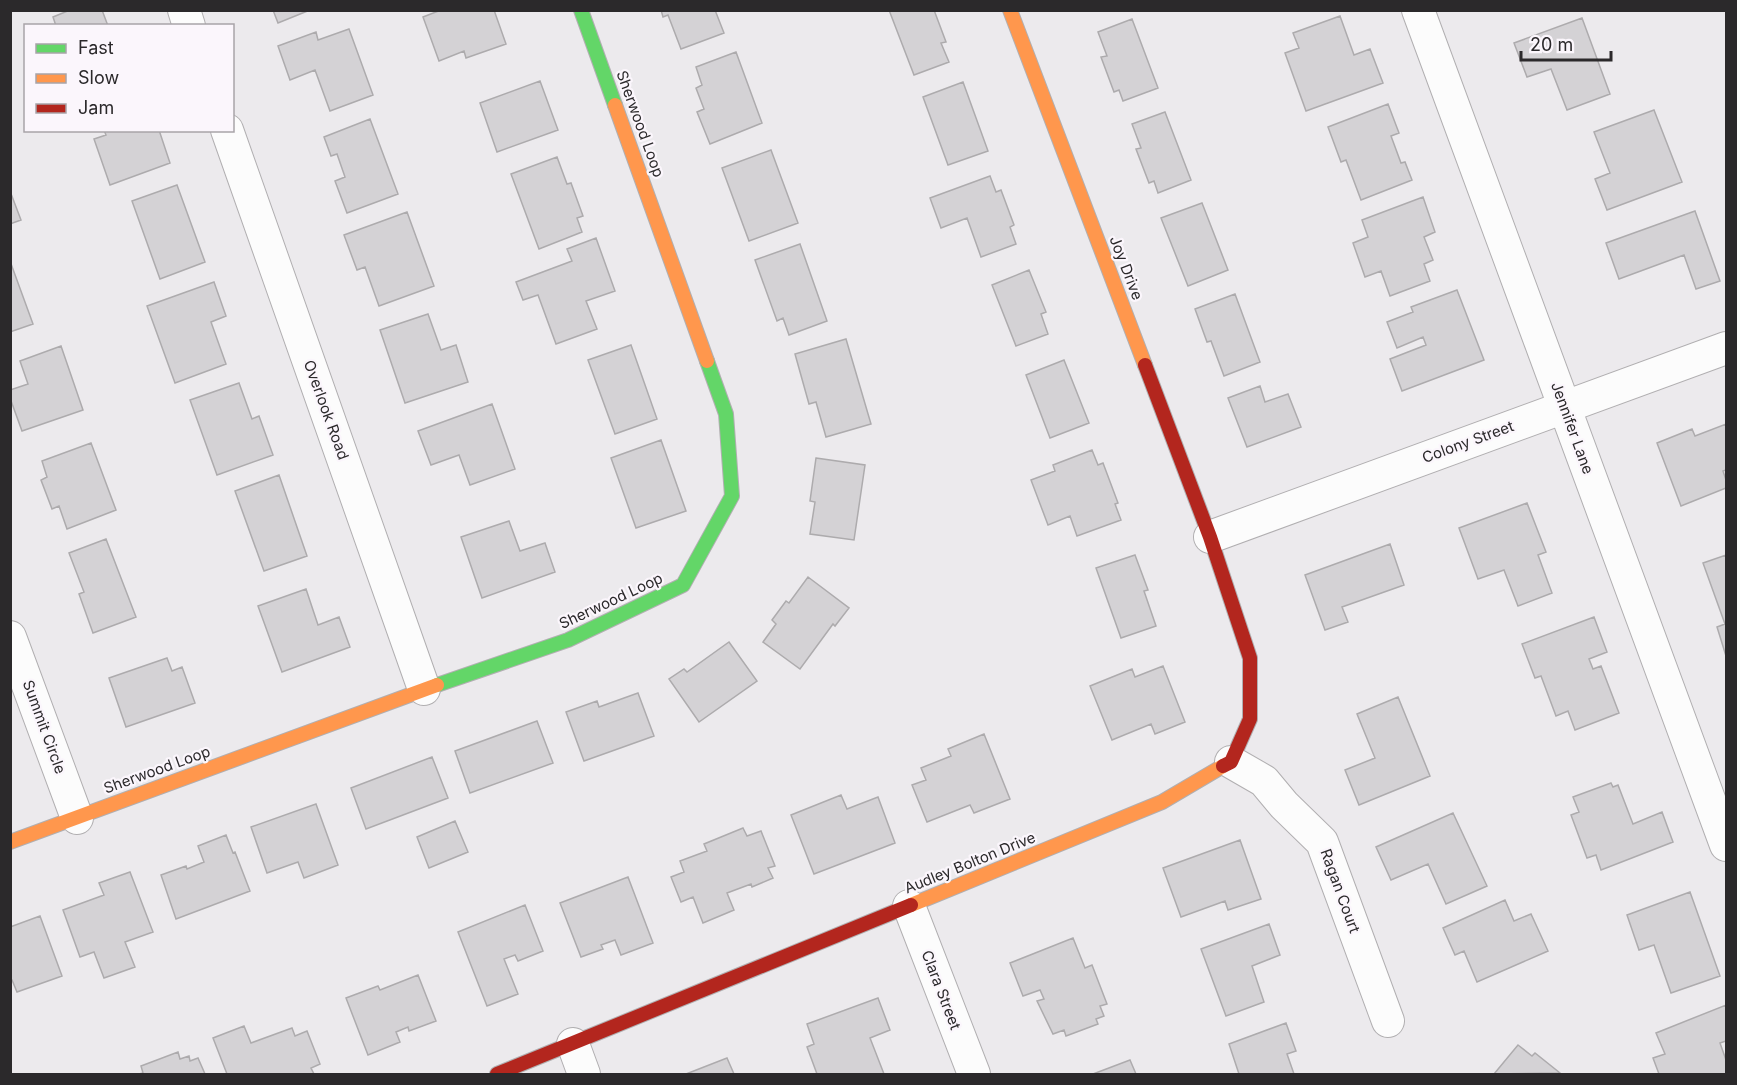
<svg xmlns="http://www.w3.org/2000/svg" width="1737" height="1085" viewBox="0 0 1737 1085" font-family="Inter,sans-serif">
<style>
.building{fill:#d4d2d5;stroke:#adabad;stroke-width:1.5}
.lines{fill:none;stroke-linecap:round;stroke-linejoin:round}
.street-casing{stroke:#b1afb1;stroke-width:34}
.fast-casing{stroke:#b1afb1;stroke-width:16}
.slow-casing{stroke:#b1afb1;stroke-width:16}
.jam-casing{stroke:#b1afb1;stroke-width:16}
.street{stroke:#fcfcfc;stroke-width:32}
.fast{stroke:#63d668;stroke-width:14}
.slow{stroke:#ff974d;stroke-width:14}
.jam{stroke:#b3261e;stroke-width:14}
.labels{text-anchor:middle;stroke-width:4.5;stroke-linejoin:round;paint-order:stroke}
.street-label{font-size:15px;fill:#2b292b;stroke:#fbf6fc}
</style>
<rect width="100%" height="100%" fill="#eceaed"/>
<path class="building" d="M70 10H102L108 26H56L53 17Z
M273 10H310L278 23Z
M441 10H494L506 44 466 58 464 51 439 61 423 17Z
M661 10H715L724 33 681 49 668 15 663 17Z
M889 10H934L946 42 941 43 949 62 914 75Z
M1340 16 1354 55 1370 49 1383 83 1306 111 1285 53 1299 48 1293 33Z
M1582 18 1610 94 1567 110 1551 69 1527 77 1514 43Z
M1132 19 1158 88 1123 101 1119 90 1114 92 1101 57 1107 56 1098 32Z
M349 29 373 95 330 111 315 70 290 80 278 46 316 32 318 40Z
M736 52 762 123 710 144 697 112 704 109 696 88 702 85 696 67Z
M540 81 558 130 497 152 480 103Z
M963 82 988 151 948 165 923 97Z
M1388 104 1399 133 1391 136 1401 163 1405 162 1412 180 1361 200 1346 160 1341 162 1328 127Z
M1654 110 1682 182 1607 210 1595 179 1610 173 1594 132Z
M1165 112 1191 180 1158 193 1154 181 1149 183 1136 149 1141 148 1132 124Z
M370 119 398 194 347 213 335 181 345 177 337 154 331 156 324 137Z
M104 130H159L170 163 110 185 94 139 106 135Z
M771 150 798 223 749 241 722 168Z
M557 157 567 184 571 183 583 216 577 218 582 232 539 249 511 174Z
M990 176 996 192 1001 190 1014 225 1010 227 1016 244 981 257 967 218 941 228 930 198Z
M177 185 205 262 160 279 132 201Z
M10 191 21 220 10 224Z
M1423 197 1435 232 1424 237 1433 260 1424 264 1430 281 1390 296 1381 271 1365 277 1353 243 1368 237 1362 220Z
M1202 203 1228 270 1188 286 1161 218Z
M1695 211 1720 281 1696 289 1684 255 1619 279 1606 243Z
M407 212 434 286 379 306 365 267 357 270 344 235Z
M596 238 615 291 586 301 597 329 556 344 538 295 523 300 516 282 572 261 567 249Z
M800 244 827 321 789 335 783 318 777 321 755 260Z
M10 261 33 324 10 332Z
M1029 270 1046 312 1041 314 1048 334 1016 346 992 285Z
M214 282 226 316 211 322 226 364 175 383 147 306Z
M1457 290 1484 360 1402 391 1390 359 1426 345 1423 337 1397 348 1387 322 1413 312 1411 307Z
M1235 294 1260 362 1224 376 1211 341 1207 342 1195 309Z
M428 314 441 350 456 345 468 382 405 403 380 330Z
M846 339 871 424 826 437 816 402 809 404 795 354Z
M631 345 657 419 615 434 588 360Z
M61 346 83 410 22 431 10 398V390L28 384 20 361Z
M1064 360 1089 423 1050 438 1026 375Z
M239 383 252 419 259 416 273 455 217 475 190 400Z
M1260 386 1265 402 1288 394 1301 427 1247 447 1228 398Z
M492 404 515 469 470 485 459 455 431 465 418 431Z
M1726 424V470L1723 471 1726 480V488L1681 506 1657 443 1692 429 1695 436Z
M661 440 686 511 636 528 611 458Z
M91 443 116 510 67 529 59 506 52 509 41 480 47 477 42 461Z
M1092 450 1098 465 1103 463 1118 503 1115 504 1121 520 1077 536 1070 516 1048 525 1031 480 1055 471 1053 465Z
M816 458 865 465 854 540 810 534 815 502 810 501Z
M279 475 307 556 264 571 235 491Z
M1527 503 1546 552 1538 555 1552 593 1518 606 1504 570 1478 579 1459 528Z
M509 521 520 551 545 543 555 572 482 598 461 537Z
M106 539 136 617 93 633 79 594 84 592 69 553Z
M1390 544 1404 585 1342 607 1348 622 1325 630 1305 575Z
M1135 555 1148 590 1144 591 1156 626 1121 638 1096 568Z
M1726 555V656L1717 627 1725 624 1703 563Z
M808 577 849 608 835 626 833 624 800 669 763 642 776 624 772 620 786 601 789 603Z
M306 589 318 625 339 617 350 647 282 672 258 606Z
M1594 617 1607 652 1589 659 1593 669 1601 666 1619 713 1575 730 1568 711 1556 716 1541 676 1535 678 1522 644Z
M729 642 757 681 699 722 669 679 684 669 687 672Z
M167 658 172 671 182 667 195 703 126 727 109 678Z
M1163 666 1185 722 1155 734 1151 724 1112 740 1090 686 1132 669 1135 677Z
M638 693 654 736 584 761 566 712 597 701 599 707Z
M1398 697 1430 776 1359 805 1345 770 1375 758 1357 714Z
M537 721 553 763 470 793 455 751Z
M984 734 1010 799 974 813 970 805 927 822 912 785 926 780 921 768 951 756 948 749Z
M432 757 448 798 366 829 351 788Z
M1611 783 1613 787 1618 785 1633 824 1662 812 1673 842 1601 870 1596 855 1587 858 1571 815 1579 812 1573 797Z
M841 795 847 809 878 797 895 843 814 874 791 815Z
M316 804 338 865 304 878 298 862 267 873 251 827Z
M1453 813 1487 886 1446 904 1428 864 1391 880 1376 847Z
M455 821 468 852 429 868 417 837Z
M743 828 747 836 761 831 775 866 768 868 773 878 752 887 751 884 727 893 734 910 703 923 693 897 681 902 671 877 684 872 680 861 707 851 704 844Z
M226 835 233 853 235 852 250 891 176 919 161 875 186 866 187 869 204 862 198 846Z
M1240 840 1261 899 1228 910 1225 901 1181 917 1163 868Z
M130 872 153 932 125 942 135 967 104 978 94 952 80 957 63 910 104 895 99 883Z
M628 877 653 943 621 955 615 940 601 945 603 949 581 957 560 903Z
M1690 892 1720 976 1671 993 1654 945 1639 950 1627 915Z
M1505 900 1514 921 1531 914 1548 951 1477 982 1464 951 1455 955 1443 928Z
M525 905 543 951 518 961 515 955 504 959 518 994 487 1006 458 932Z
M40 916 62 976 17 992 12 980H10V927Z
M1269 924 1280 955 1252 966 1264 1002 1226 1016 1201 949Z
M1073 938 1085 968 1092 965 1107 1004 1100 1006 1104 1016 1096 1019 1098 1024 1066 1036 1064 1030 1053 1034 1037 1001 1044 999 1040 990 1023 996 1010 963Z
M418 975 436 1021 409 1031 408 1027 396 1032 400 1042 368 1055 346 998 378 986 380 990Z
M878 998 890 1030 870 1038 884 1074H817L807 1047 814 1044 807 1024Z
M1726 1005V1041L1720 1043 1726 1060V1074H1659L1653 1058 1665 1054 1656 1033Z
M1286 1023 1296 1051 1287 1054 1294 1074H1239L1229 1044Z
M244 1026 251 1043 292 1028 295 1036 307 1031 320 1064 311 1068 314 1074H227L213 1038Z
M1518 1045 1532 1056 1535 1053 1560 1073 1494 1074Z
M178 1052 180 1059 189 1056 190 1061 198 1058 205 1074H139L143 1073 141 1066Z
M727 1058 734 1074H686Z
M1130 1060 1136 1074H1093Z"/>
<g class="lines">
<g class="street-casing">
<path id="street" d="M184 10 189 26
M1418 10 1726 845
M227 130 424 689
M1210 537 1726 348
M10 637 77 818
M1231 762 1264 781 1284 805 1322 842 1388 1021
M909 906 974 1074
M573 1044 584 1074"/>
</g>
<g class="fast-casing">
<path id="fast" d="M581 10 615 105
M437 685 568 640 683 585 732 496 726 414 707 361"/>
</g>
<g class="slow-casing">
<path id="slow" d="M1010 10 1145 365
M615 105 707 361
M10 842 437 685
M911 905 1162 802 1223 766"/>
</g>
<g class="jam-casing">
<path id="jam" d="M1145 365 1210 537 1250 658V719L1231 762 1223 766
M497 1074 911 905"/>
</g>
<use href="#street" class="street"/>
<use href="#fast" class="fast"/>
<use href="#slow" class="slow"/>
<use href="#jam" class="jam"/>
</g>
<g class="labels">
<g class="street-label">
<text transform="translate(640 124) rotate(70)" y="5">Sherwood Loop</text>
<text transform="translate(1126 268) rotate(69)" y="5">Joy Drive</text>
<text transform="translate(326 410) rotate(70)" y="5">Overlook Road</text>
<text transform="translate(1572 428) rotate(70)" y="5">Jennifer Lane</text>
<text transform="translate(1468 442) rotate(-20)" y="5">Colony Street</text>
<text transform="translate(611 601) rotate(-25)" y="5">Sherwood Loop</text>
<text transform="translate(44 727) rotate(70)" y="5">Summit Circle</text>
<text transform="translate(157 770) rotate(-20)" y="5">Sherwood Loop</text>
<text transform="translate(970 863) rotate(-22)" y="5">Audley Bolton Drive</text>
<text transform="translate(1340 891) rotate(70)" y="5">Ragan Court</text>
<text transform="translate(941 990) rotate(69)" y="5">Clara Street</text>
</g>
</g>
<rect width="1737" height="1085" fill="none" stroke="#2b292b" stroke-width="24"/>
<rect x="24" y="24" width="210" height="108" fill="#fbf6fc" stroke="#a8a4a8" stroke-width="1.5"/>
<rect x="36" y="44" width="30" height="9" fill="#63d668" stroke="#a8a4a8" stroke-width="1.5"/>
<text x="78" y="54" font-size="18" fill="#2b292b">Fast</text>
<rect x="36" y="74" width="30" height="9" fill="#ff974d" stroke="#a8a4a8" stroke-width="1.5"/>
<text x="78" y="84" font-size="18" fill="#2b292b">Slow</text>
<rect x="36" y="104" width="30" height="9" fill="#b3261e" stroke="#a8a4a8" stroke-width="1.5"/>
<text x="78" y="114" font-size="18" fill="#2b292b">Jam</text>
<path d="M1521 51v9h90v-9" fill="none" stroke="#2b292b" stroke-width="3"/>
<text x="1530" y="51" font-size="18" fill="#2b292b" stroke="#fbf6fc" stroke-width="4.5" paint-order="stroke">20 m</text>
</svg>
